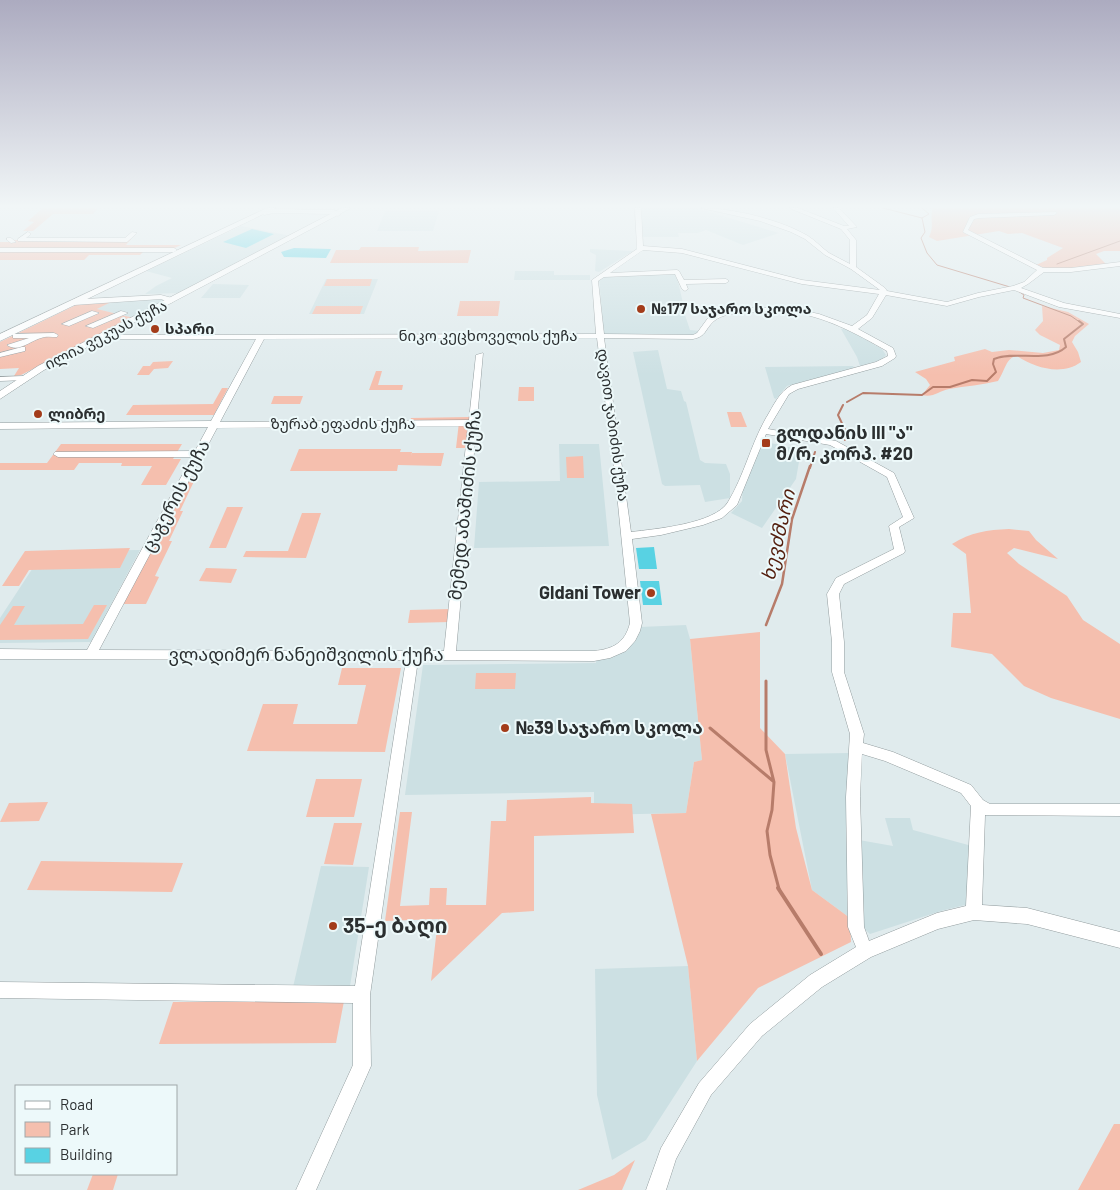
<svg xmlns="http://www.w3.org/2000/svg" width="1120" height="1190" viewBox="0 0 1120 1190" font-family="Barlow,'Noto Sans Georgian',sans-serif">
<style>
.built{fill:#cce0e3}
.green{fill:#f5bfae}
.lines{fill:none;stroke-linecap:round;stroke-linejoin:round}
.stream-far4{stroke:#b77c6a;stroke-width:1}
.stream-far3{stroke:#b77c6a;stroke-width:2}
.stream-far2{stroke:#b77c6a;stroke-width:2.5}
.stream-far1{stroke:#b77c6a;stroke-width:3}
.stream{stroke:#b77c6a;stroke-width:4}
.building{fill:#58d2e3}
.minor-casing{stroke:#929c9e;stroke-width:1}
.major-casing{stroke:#929c9e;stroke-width:1}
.minor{fill:#fff;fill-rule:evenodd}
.major{fill:#fff;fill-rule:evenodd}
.poi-dot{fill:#a33c1a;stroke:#edf9fa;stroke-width:2}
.labels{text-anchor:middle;stroke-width:4;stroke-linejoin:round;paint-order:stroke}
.far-poi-label{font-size:15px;font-weight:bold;fill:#2b2f30;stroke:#edf9fa;text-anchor:start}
.far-street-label{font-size:15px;fill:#2b2f30;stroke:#edf9fa}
.poi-label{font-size:18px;font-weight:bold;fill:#2b2f30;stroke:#edf9fa;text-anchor:start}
.street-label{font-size:18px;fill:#2b2f30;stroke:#edf9fa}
.water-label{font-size:19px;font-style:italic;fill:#531e0d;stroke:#edf9fa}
.near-poi-label{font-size:21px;font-weight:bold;fill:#2b2f30;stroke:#edf9fa;text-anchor:start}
</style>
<rect width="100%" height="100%" fill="#e0ebed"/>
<path class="built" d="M641 208H696L779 233 743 245 706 230 698 233H678L679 237H643Z
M385 211H439L433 231H377Z
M241 226 291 236 181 293 145 294 156 286 172 278 146 271Z
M590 249 633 251 599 272 595 271 596 255 590 252Z
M515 271H554V275H590V280H514Z
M676 273 683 303H681L683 315H685L690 330 700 331 698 333 692 335 604 334 599 279 606 275Z
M326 279H378L364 314H309Z
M213 284 249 285 240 298H201Z
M169 299 134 318 96 309 114 300Z
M841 329H847L882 349 886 355 881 360 860 366 857 357Z
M658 350 667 389 681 391 684 401 686 402 700 460 705 463 726 464 730 474V498L705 502 700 485 665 486 662 484 633 352Z
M853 366 854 368 787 386 776 399 774 398 765 367Z
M762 441 801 450 796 479 762 528 731 513 742 501 743 481Z
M559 444H599L609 546 474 548 479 482 560 481Z
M140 550 91 642 0 643V618L44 551Z
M686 625 690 639 702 760 694 762 686 813 594 815V792L405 795 423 665 596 663V659L611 658 630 645 640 627Z
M850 753V918L812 890 785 754Z
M885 818H910L913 830 972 846 969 904 941 911 870 934 862 927 859 840 893 846Z
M321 866 369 867 350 986 293 987Z
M688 966 697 1061 646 1140 612 1160 597 1095 595 969Z"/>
<path class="green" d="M43 208H98L93 214H53L33 231H23L34 222 28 221Z
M933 208H1120V251H1104L1096 254 1106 264C1085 267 1057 274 1036 265L1047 260V258L1063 248 1022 233 1008 234 999 231 937 241 929 237C935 225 929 219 933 208Z
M131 239 126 245H181L168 251H144L140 255H89L84 260H0V242H11L13 240Z
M361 247H419L418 251 471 250 468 263H330L336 250H359Z
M327 279H372L370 286H324Z
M113 301 97 309 134 318 21 375 14 376 19 368 0 369V342L82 302Z
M460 301H500L498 316H457Z
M316 306H363L360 314H312Z
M1042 306 1068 312 1089 324 1075 336 1072 342 1078 352 1081 362C1062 376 1035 368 1017 356 1006 357 1005 371 998 381 982 385 966 386 949 389 939 391 933 398 922 395L930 385 926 379 915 372 955 361 954 357 985 349 992 352 1009 350 1043 353 1059 350 1060 345 1040 335 1035 330 1043 321Z
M173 361 168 368 154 369 149 375H137L143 366H150L153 362Z
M376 371H382L378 385H403L402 390H369Z
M519 387H534V401H518Z
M222 388H228L214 415H126L133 405 213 404Z
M274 396H303L300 404H271Z
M727 412H741L747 427H731Z
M470 417 467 448H456L459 422H410L411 418Z
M61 444H182L173 459H181L166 485H141L152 466H121L122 463H79L74 470H0V463H47Z
M299 449H401L400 452H412L411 456 412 453H444L441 466 398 465 397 471H290Z
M583 456 584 478H567L566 457Z
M187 477H196L180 511H183L169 541H172L155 576 159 577 146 604H123Z
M227 507H243L226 548H209Z
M302 513H321L306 558 243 557 246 551H288Z
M1009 529 1029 531 1036 540 1058 559 1014 548 1007 553 1019 564 1067 596 1083 620 1120 644V719L1051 698 1024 686 992 654 951 647 953 613H971L966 554 952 544C971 532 987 530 1009 529Z
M130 548 120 568 29 570 19 586H2L25 551Z
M206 568 237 569 231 583 199 581Z
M94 605H107L88 639 0 640V625L13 606H25L14 625 83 624Z
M451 609 450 622 408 623 410 610Z
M760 632V728L785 754 796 828 812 890 850 918 851 942 758 988 697 1061 688 966 651 814 686 813 694 762 702 760 690 639Z
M342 668H401L385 752 247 751 263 704H298L293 724H357L366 685H338Z
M476 673H516L515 689H475Z
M316 779H362L354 817H306Z
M591 797V803L632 804 634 833 534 836V911L502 913 431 981 438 919 385 921 400 812H412L400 906 429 905 430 888H447L446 905H486L491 821H506L507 800Z
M48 802 39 821 0 822 9 803Z
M334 823H362L353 865 324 864Z
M41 861H42L183 863 172 892 27 890Z
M344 1001 336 1043 159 1044 173 1002Z
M1114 1124H1120V1190H1078Z
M635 1160 622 1190H578L614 1175Z
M93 1174H118L113 1190H87Z"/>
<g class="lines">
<path class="stream-far4" d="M883 208 922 218
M922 208 929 214 922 218
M922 218 925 232 921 238 927 253 937 265 1010 287
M1057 264 1120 241
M1018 291 1024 295 1023 298 1071 316 1081 323"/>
<path class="stream-far3" d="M847 402 863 393 922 395 933 387H950L972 380 987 381 996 372 993 364 994 359C1017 350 1047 364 1066 347L1064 339 1083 324 1079 321
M843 405 838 415 848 436 845 440
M810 468 815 452"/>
<path class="stream-far2" d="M766 625 782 584 792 519 810 466"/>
<path class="stream-far1" d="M766 681V750L774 782 772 810 767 831 770 855 779 889
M710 728 773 781"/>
<path class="stream" d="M778 888 821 954"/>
</g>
<path class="building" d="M252 229 274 234 246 248 223 242Z
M294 248 331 249 326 258 284 257 281 252Z
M654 547 657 569H639L636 548Z
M640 581H659L662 605H643Z"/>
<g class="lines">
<g class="minor-casing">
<path id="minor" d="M635 208H641L643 246 682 249 802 280 880 290 851 269 825 255 805 239 791 232 760 221 701 208C733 208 781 220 808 236 816 241 822 248 829 253 836 257 843 260 850 264V240L841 229 789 208H798L844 226H849L833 208H839L857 227 847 229 856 240V267L885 288 887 291 947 302 978 293 1013 286 1024 282 1037 270 963 232 970 217 978 214 1056 212 1057 213 1054 215 979 218 974 219 968 230 1043 268H1071L1120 262V266L1071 272H1044L1028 284 1021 288 1064 303 1120 314V318L1059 307 1014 290 979 297 947 306 886 295 872 318 858 329 893 348 896 356 895 358 882 366 798 389 789 394 768 429 836 441 894 473 914 518 899 527 905 551 904 553 844 584 839 594 844 642V672L864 734 863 743 893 752 971 785 983 800 990 804H1120V816L985 815 982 905 1027 908 1120 932V948L1027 924 974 920 938 929 871 957 822 987 762 1036 711 1095 676 1159 666 1190H646L661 1148 699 1083 750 1024 810 975 856 947 848 927 846 797 850 734 832 672V642L827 594 836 578 894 549 889 526 903 517 887 477 830 445 766 434 737 505 722 518 703 525 661 535 632 539 642 623 640 631 635 641 626 651 610 658 594 661 418 660 370 995 371 1066 316 1190H296L353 1065V1003L0 998V982L355 986 406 660 0 659V649L87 650 192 457H58L53 454 55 452 195 451 208 427 0 429V423L211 421 256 339H98V335H101L596 334 592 280 637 249ZM643 250 682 253 802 284 879 294 867 315 852 326 819 314 790 308H745L718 312 708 318 697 333 693 335 604 334 598 281 604 277 675 274 682 289 685 291 688 289 686 284 726 283 729 281 726 279 684 280 679 271 677 270 610 273ZM745 312C759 312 774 311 788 312 823 315 857 334 887 351L888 356 876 362 792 385C779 392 774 405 766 418 751 444 744 476 728 502 715 524 655 529 631 532L604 338 693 339C707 336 704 330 714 321 722 314 735 314 745 312ZM597 338 616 484 630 623C625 643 613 649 594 651H456L483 353 476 355 469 420 220 422 264 339ZM468 426 444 651 99 650 217 428ZM862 754 885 761 961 793 971 806 966 906 937 913 869 941 864 927 860 797Z
M274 209 334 210 341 214 338 216 333 214 274 213 264 215 261 213Z
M28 232 31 234 26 238H125L132 232 137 233 127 242 18 241V239Z
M7 238H11L16 242 11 243 7 240Z
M0 248H174L177 250 174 252H0Z
M161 295 176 299 171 303 161 299 74 305 70 303 85 299Z
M92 311 99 313 69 326 62 324Z
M121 311 128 313 93 328 86 326Z
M54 333 58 335 57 337C52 337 45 336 41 338 30 341 18 353 7 345L29 338H13V334Z
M22 347H25V351L0 357V353Z
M23 376H26V380L0 381V377Z"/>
</g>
<g class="major-casing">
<path id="major" d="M267 208H276L0 341V334Z
M342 208H351L44 370 0 399V391L38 366Z"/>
</g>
<use href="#minor" class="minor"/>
<use href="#major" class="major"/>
</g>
<linearGradient id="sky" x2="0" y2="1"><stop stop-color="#acabc0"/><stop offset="0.55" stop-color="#f1f6f7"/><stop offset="1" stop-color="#f1f6f7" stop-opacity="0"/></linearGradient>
<rect width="1120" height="375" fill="url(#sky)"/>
<g class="poi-dot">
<circle cx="641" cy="309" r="5"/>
<circle cx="155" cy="329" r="5"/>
<circle cx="38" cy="414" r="5"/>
<rect x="761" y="438" width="10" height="10" rx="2.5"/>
<circle cx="651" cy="593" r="5"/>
<circle cx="505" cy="728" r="5"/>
<circle cx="333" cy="926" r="5"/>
</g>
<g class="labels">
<g class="far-poi-label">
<text x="651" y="314">№177 საჯარო სკოლა</text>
<text x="165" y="334">სპარი</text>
<text x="48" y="419">ლიბრე</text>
</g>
<g class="far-street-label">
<text transform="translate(106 335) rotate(-27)" y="5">ილია ვეკუას ქუჩა</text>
<text x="488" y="341">ნიკო კეცხოველის ქუჩა</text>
<text x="343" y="429">ზურაბ ეფაძის ქუჩა</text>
<text transform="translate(613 425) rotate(82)" y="5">დავით ჯაბიძის ქუჩა</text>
</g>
<g class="poi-label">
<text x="776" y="439">გლდანის III "ა"<tspan x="776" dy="21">მ/რ, კორპ. #20</tspan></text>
<text x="641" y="599" text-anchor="end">Gldani Tower</text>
<text x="515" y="734">№39 საჯარო სკოლა</text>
</g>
<g class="street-label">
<text transform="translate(176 496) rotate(-62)" y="6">ცაგერის ქუჩა</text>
<text transform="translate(465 505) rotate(-84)" y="6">მემედ აბაშიძის ქუჩა</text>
<text x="306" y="661">ვლადიმერ ნანეიშვილის ქუჩა</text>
</g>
<g class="water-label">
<text transform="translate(778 535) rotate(-77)" y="7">ხევძმარი</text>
</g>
<g class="near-poi-label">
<text x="343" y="933">35-ე ბაღი</text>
</g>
</g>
<rect x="15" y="1085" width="162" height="90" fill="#edf9fa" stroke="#9fa8a9"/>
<rect x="25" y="1101" width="25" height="8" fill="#ffffff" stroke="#9fa8a9"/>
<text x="60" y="1110" font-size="15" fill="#2b2f30">Road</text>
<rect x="25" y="1122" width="25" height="15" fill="#f5bfae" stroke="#9fa8a9"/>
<text x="60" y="1135" font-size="15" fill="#2b2f30">Park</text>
<rect x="25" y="1148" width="25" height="15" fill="#58d2e3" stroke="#9fa8a9"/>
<text x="60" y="1160" font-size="15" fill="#2b2f30">Building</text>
</svg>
